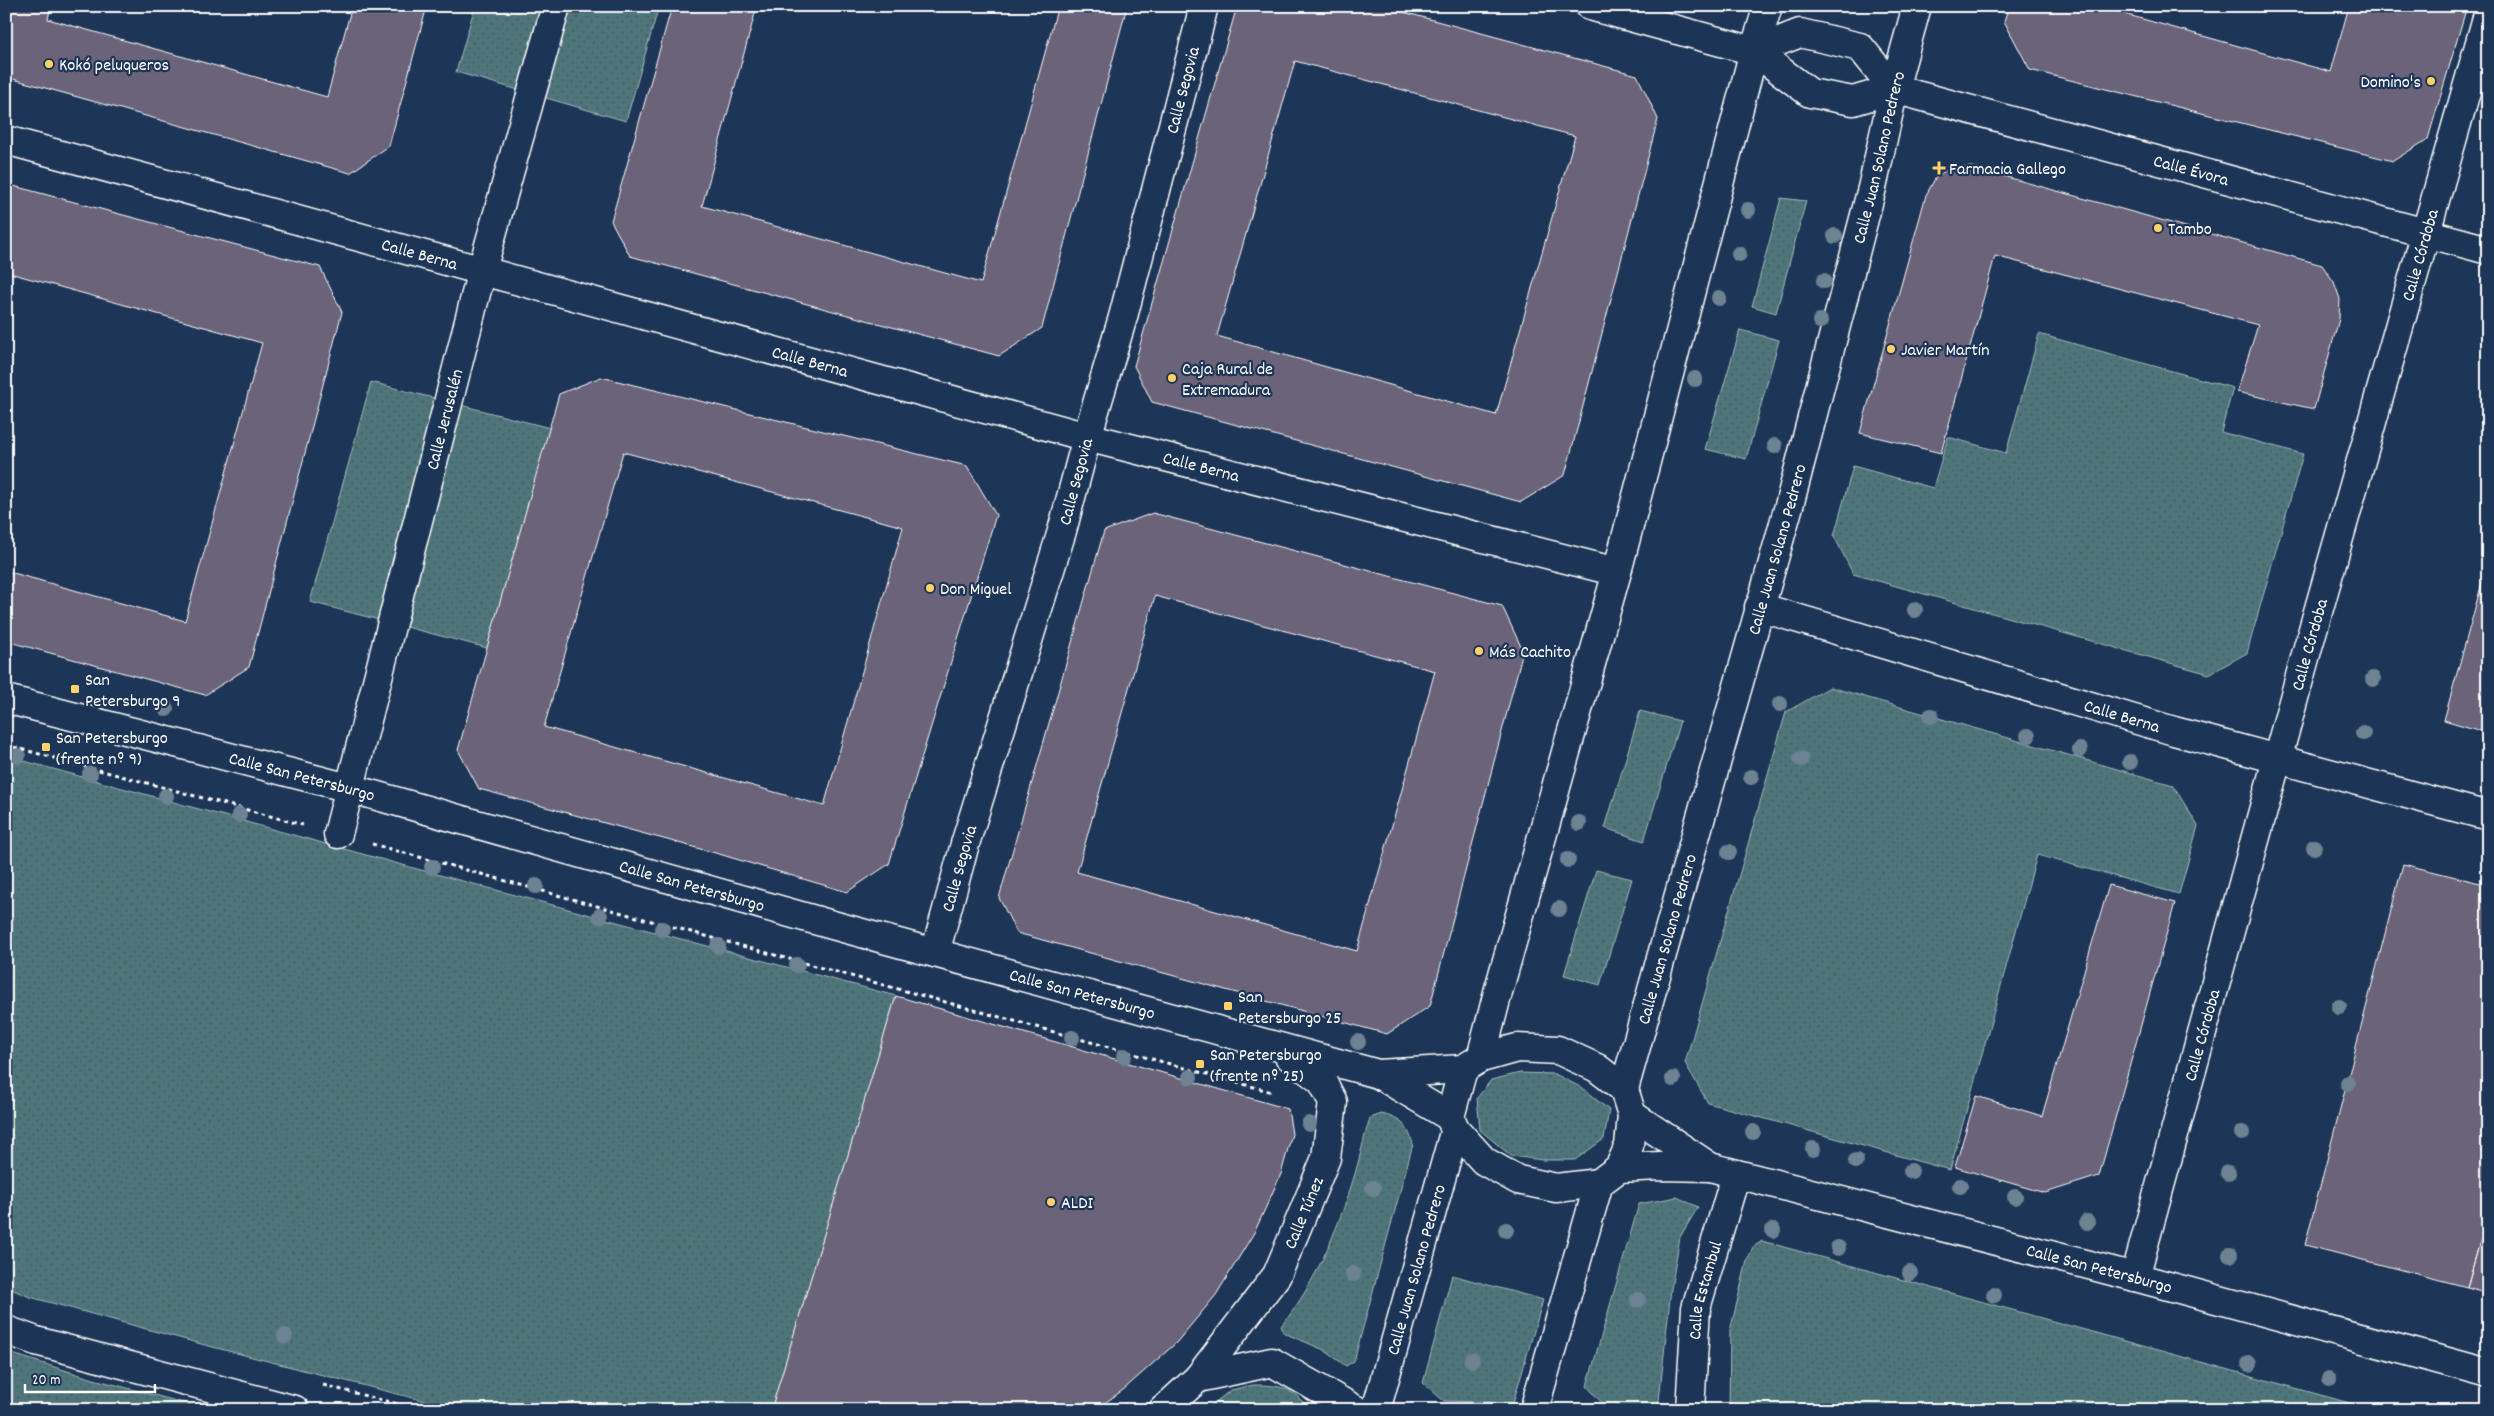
<svg xmlns="http://www.w3.org/2000/svg" width="2494" height="1416" viewBox="0 0 2494 1416" font-family="Dekko,sans-serif">
<style>
.grass{fill:url(#grass-dots);stroke:#a6babc}
.building{fill:#6a6479;stroke:#fff;fill-rule:evenodd}
.lines{fill:none;stroke-linecap:round;stroke-linejoin:round}
.street-casing{stroke:#fff;stroke-width:31}
.secondary-casing{stroke:#fff;stroke-width:31}
.path{stroke:#fff;stroke-width:3;stroke-dasharray:4 4;stroke-linecap:butt}
.street{stroke:#1d3557;stroke-width:28}
.secondary{stroke:#1d3557;stroke-width:28}
.tree{fill:#6d8292}
.poi-dot{fill:#ffd166;stroke:#1d3557;stroke-width:2}
.labels{text-anchor:middle;stroke-width:4.5;stroke-linejoin:round;paint-order:stroke}
.poi-label{font-size:18px;fill:#fff;stroke:#1d3557;text-anchor:start}
.street-label{font-size:18px;fill:#fff;stroke:#1d3557}
</style>
<defs>
<pattern id="grass-dots" width="8" height="8" patternUnits="userSpaceOnUse" patternTransform="scale(1.25)"><rect width="8" height="8" fill="#4d757a"/><path d="M2 2h.1M6 6h.1" fill="none" stroke="#4c5c5e" stroke-width="1.8" stroke-linecap="round"/></pattern>
</defs>
<rect width="100%" height="100%" fill="#1d3557"/>
<filter id="ink" filterUnits="userSpaceOnUse"><feTurbulence type="fractalNoise" baseFrequency=".02" numOctaves="2"/><feDisplacementMap in="SourceGraphic" scale="10" xChannelSelector="R" yChannelSelector="G"/><feConvolveMatrix kernelMatrix="1 2 1 2 8 2 1 2 1" color-interpolation-filters="sRGB"/></filter>
<g filter="url(#ink)">
<path class="grass" d="M475 6H659L626 121 456 72Z
M1781 198 1806 201 1776 313 1752 306Z
M1740 330 1779 340 1746 459 1705 449Z
M2039 334 2233 388 2221 432 2303 454 2247 653 2209 674 1853 574 1834 536 1853 466 1933 488 1948 437 2006 453Z
M371 382 550 428 487 648 310 602Z
M1830 687 2173 785 2198 826 2179 894 2037 855 1950 1170 1708 1103 1685 1063 1786 712Z
M1640 711 1680 721 1644 841 1605 828Z
M6 756 417 869 896 996 771 1410H460L201 1344 30 1297 6 1287Z
M1596 870 1632 879 1600 985 1564 975Z
M1520 1073 1555 1074 1582 1088 1609 1110 1604 1139 1575 1160H1543L1511 1156 1480 1130 1477 1098 1491 1080Z
M1382 1114C1402 1120 1407 1124 1413 1144L1354 1361 1346 1366 1324 1350 1284 1333 1281 1326C1317 1283 1343 1217 1358 1163 1362 1148 1365 1133 1370 1118Z
M1677 1197 1698 1207 1680 1237 1671 1289 1658 1410H1608L1587 1386 1639 1204Z
M1762 1241 2375 1410H1729L1730 1331 1747 1261 1753 1247Z
M1452 1275 1543 1300 1513 1403 1444 1401 1423 1383Z
M6 1352 90 1378 210 1410H6Z
M1253 1385C1280 1385 1293 1387 1309 1410H1205L1231 1390Z"/>
<path class="building" d="M6 6H51L48 19 327 97 352 6H427L389 146 350 173 6 77Z
M672 6H757L702 206 981 283 1058 6H1127L1042 328 999 356 630 256 611 221Z
M1237 6H1381L1637 75 1658 119 1565 475 1521 502 1152 402 1134 366ZM1295 61 1575 136 1496 415 1217 336Z
M2009 6H2096L2331 72 2349 6H2467L2428 139 2393 161 2030 70 2004 21Z
M1971 167 2322 265 2334 282 2340 299 2339 319 2314 409 2237 392 2258 325 1995 256 1941 453 1860 433 1926 195 1936 177 1948 169Z
M6 184 320 267 342 312 249 667 205 695 6 641V571L185 621 262 343 6 272Z
M601 377 967 466 996 515 889 864 847 892 719 854 479 789 458 750 559 394ZM623 452 903 527 824 806 544 727Z
M1153 513 1502 606 1523 651 1430 1006 1387 1034 1017 933 999 898 1104 531ZM1155 596 1435 671 1357 951 1077 872Z
M2488 561V733L2444 720Z
M2403 864 2488 885V1214L2467 1287 2305 1245Z
M2109 885 2175 903 2099 1176 2045 1193 1955 1167 1976 1096 2042 1116Z
M896 996 1288 1109 1292 1134 1281 1174 1255 1231 1216 1295 1176 1343 1123 1390 1095 1410H771Z
M2488 1214V1293L2467 1287Z"/>
<g class="lines">
<g class="street-casing">
<g id="street">
<path d="M1590 6 1754 51"/>
<path id="s1" d="M1894 89 2488 250"/>
<path id="s2" d="M6 140 1087 437 1617 572"/>
<path id="s3" d="M1759 607 2174 731 2488 816"/>
<path id="s4" d="M6 699 349 788 836 926 1378 1074 1450 1117"/>
<path id="s5" d="M338 834 482 270 556 6"/>
<path id="s6" d="M935 953 965 844 1062 531 1087 437 1123 317 1204 6"/>
<path d="M1378 1074 1463 1069"/>
<path id="s7" d="M1632 1115 1710 1167 2135 1277 2488 1373"/>
<path d="M1619 1168 1660 1166 1710 1167"/>
<path id="s8" d="M2135 1277 2308 647 2488 14"/>
<path d="M6 1330 36 1341 295 1410"/>
<path d="M1198 1378 1272 1362 1356 1410"/>
<path id="s9" d="M1163 1410 1198 1378 1277 1275 1326 1158 1333 1102 1322 1081 1289 1056"/>
<path id="s10" d="M1690 1410 1696 1308 1736 1174"/>
</g>
</g>
<g class="secondary-casing">
<g id="secondary">
<path d="M1800 33 1860 47 1894 89 1853 101 1810 93 1754 51Z"/>
<path d="M1517 1048 1558 1050 1597 1068 1624 1089 1632 1115 1629 1146 1619 1168 1599 1183 1556 1188 1518 1180 1484 1161 1455 1129 1450 1117 1463 1069 1481 1058Z"/>
<path d="M1481 1058 1498 992 1617 572 1754 51 1768 6"/>
<path id="s11" d="M1624 1089 1790 502 1872 188 1894 89 1917 6"/>
<path id="s12" d="M1376 1410 1455 1129"/>
<path d="M1534 1410 1599 1183"/>
</g>
</g>
<path class="path" d="M6 745 303 825
M372 844 1272 1092
M323 1385 421 1410
M1119 1410 1126 1404"/>
<use href="#street" class="street"/>
<use href="#secondary" class="secondary"/>
</g>
<g class="tree">
<circle cx="1748" cy="210" r="8"/>
<circle cx="1835" cy="236" r="8"/>
<circle cx="1739" cy="254" r="8"/>
<circle cx="1824" cy="281" r="8"/>
<circle cx="1719" cy="298" r="8"/>
<circle cx="1820" cy="321" r="8"/>
<circle cx="1695" cy="379" r="8"/>
<circle cx="1775" cy="446" r="8"/>
<circle cx="1915" cy="610" r="8"/>
<circle cx="2373" cy="679" r="8"/>
<circle cx="1780" cy="704" r="8"/>
<circle cx="166" cy="709" r="8"/>
<circle cx="1931" cy="716" r="8"/>
<circle cx="2363" cy="733" r="8"/>
<circle cx="2028" cy="736" r="8"/>
<circle cx="2080" cy="750" r="8"/>
<circle cx="18" cy="756" r="8"/>
<circle cx="1801" cy="759" r="8"/>
<circle cx="2130" cy="762" r="8"/>
<circle cx="90" cy="774" r="8"/>
<circle cx="1751" cy="777" r="8"/>
<circle cx="166" cy="796" r="8"/>
<circle cx="239" cy="815" r="8"/>
<circle cx="1579" cy="823" r="8"/>
<circle cx="2314" cy="847" r="8"/>
<circle cx="1729" cy="852" r="8"/>
<circle cx="1568" cy="860" r="8"/>
<circle cx="432" cy="867" r="8"/>
<circle cx="536" cy="886" r="8"/>
<circle cx="1559" cy="909" r="8"/>
<circle cx="600" cy="916" r="8"/>
<circle cx="662" cy="929" r="8"/>
<circle cx="718" cy="946" r="8"/>
<circle cx="797" cy="965" r="8"/>
<circle cx="2339" cy="1007" r="8"/>
<circle cx="1072" cy="1038" r="8"/>
<circle cx="1358" cy="1042" r="8"/>
<circle cx="1124" cy="1056" r="8"/>
<circle cx="1190" cy="1077" r="8"/>
<circle cx="1673" cy="1079" r="8"/>
<circle cx="2348" cy="1083" r="8"/>
<circle cx="1309" cy="1124" r="8"/>
<circle cx="1753" cy="1132" r="8"/>
<circle cx="2242" cy="1133" r="8"/>
<circle cx="1813" cy="1149" r="8"/>
<circle cx="1856" cy="1161" r="8"/>
<circle cx="1911" cy="1171" r="8"/>
<circle cx="2228" cy="1173" r="8"/>
<circle cx="1960" cy="1186" r="8"/>
<circle cx="1373" cy="1188" r="8"/>
<circle cx="2015" cy="1197" r="8"/>
<circle cx="2087" cy="1222" r="8"/>
<circle cx="1506" cy="1230" r="8"/>
<circle cx="1773" cy="1230" r="8"/>
<circle cx="1838" cy="1248" r="8"/>
<circle cx="2230" cy="1255" r="8"/>
<circle cx="1910" cy="1273" r="8"/>
<circle cx="1353" cy="1274" r="8"/>
<circle cx="1994" cy="1295" r="8"/>
<circle cx="1638" cy="1300" r="8"/>
<circle cx="285" cy="1336" r="8"/>
<circle cx="1472" cy="1360" r="8"/>
<circle cx="2249" cy="1364" r="8"/>
<circle cx="2329" cy="1379" r="8"/>
</g>
</g>
<g class="poi-dot">
<circle cx="49" cy="64" r="5"/>
<circle cx="2431" cy="81" r="5"/>
<path d="M1936.5 160.5h5v5h5v5h-5v5h-5v-5h-5v-5h5z"/>
<circle cx="2158" cy="228" r="5"/>
<circle cx="1891" cy="349" r="5"/>
<circle cx="1172" cy="378" r="5"/>
<circle cx="930" cy="588" r="5"/>
<circle cx="1479" cy="651" r="5"/>
<rect x="70" y="684" width="10" height="10" rx="2.5"/>
<rect x="41" y="742" width="10" height="10" rx="2.5"/>
<rect x="1223" y="1001" width="10" height="10" rx="2.5"/>
<rect x="1195" y="1059" width="10" height="10" rx="2.5"/>
<circle cx="1051" cy="1202" r="5"/>
</g>
<g class="labels">
<g class="poi-label">
<text x="59" y="70">Kokó peluqueros</text>
<text x="2421" y="87" text-anchor="end">Domino's</text>
<text x="1949" y="174">Farmacia Gallego</text>
<text x="2168" y="234">Tambo</text>
<text x="1901" y="355">Javier Martín</text>
<text x="1182" y="374">Caja Rural de<tspan x="1182" dy="21">Extremadura</tspan></text>
<text x="940" y="594">Don Miguel</text>
<text x="1489" y="657">Más Cachito</text>
<text x="85" y="685">San<tspan x="85" dy="21">Petersburgo 9</tspan></text>
<text x="56" y="743">San Petersburgo<tspan x="56" dy="21">(frente nº 9)</tspan></text>
<text x="1238" y="1002">San<tspan x="1238" dy="21">Petersburgo 25</tspan></text>
<text x="1210" y="1060">San Petersburgo<tspan x="1210" dy="21">(frente nº 25)</tspan></text>
<text x="1061" y="1208">ALDI</text>
</g>
<g class="street-label">
<text dy="6" stroke="none"><textPath href="#s6" startOffset="898">Calle Segovia</textPath></text>
<text dy="6" stroke="none"><textPath href="#s11" startOffset="966">Calle Juan Solano Pedrero</textPath></text>
<text dy="6" stroke="none"><textPath href="#s1" startOffset="308">Calle Évora</textPath></text>
<text dy="6" stroke="none"><textPath href="#s2" startOffset="429">Calle Berna</textPath></text>
<text dy="6" stroke="none"><textPath href="#s8" startOffset="1061">Calle Córdoba</textPath></text>
<text dy="6" stroke="none"><textPath href="#s2" startOffset="834">Calle Berna</textPath></text>
<text dy="6" stroke="none"><textPath href="#s5" startOffset="428">Calle Jerusalén</textPath></text>
<text dy="6" stroke="none"><textPath href="#s2" startOffset="1239">Calle Berna</textPath></text>
<text dy="6" stroke="none"><textPath href="#s6" startOffset="492">Calle Segovia</textPath></text>
<text dy="6" stroke="none"><textPath href="#s11" startOffset="561">Calle Juan Solano Pedrero</textPath></text>
<text dy="6" stroke="none"><textPath href="#s8" startOffset="656">Calle Córdoba</textPath></text>
<text dy="6" stroke="none"><textPath href="#s3" startOffset="379">Calle Berna</textPath></text>
<text dy="6" stroke="none"><textPath href="#s4" startOffset="306">Calle San Petersburgo</textPath></text>
<text dy="6" stroke="none"><textPath href="#s6" startOffset="88">Calle Segovia</textPath></text>
<text dy="6" stroke="none"><textPath href="#s4" startOffset="711">Calle San Petersburgo</textPath></text>
<text dy="6" stroke="none"><textPath href="#s11" startOffset="156">Calle Juan Solano Pedrero</textPath></text>
<text dy="6" stroke="none"><textPath href="#s4" startOffset="1116">Calle San Petersburgo</textPath></text>
<text dy="6" stroke="none"><textPath href="#s8" startOffset="251">Calle Córdoba</textPath></text>
<text dy="6" stroke="none"><textPath href="#s9" startOffset="245">Calle Túnez</textPath></text>
<text dy="6" stroke="none"><textPath href="#s7" startOffset="496">Calle San Petersburgo</textPath></text>
<text dy="6" stroke="none"><textPath href="#s12" startOffset="146">Calle Juan Solano Pedrero</textPath></text>
<text dy="6" stroke="none"><textPath href="#s10" startOffset="121">Calle Estambul</textPath></text>
</g>
</g>
<rect width="2494" height="1416" fill="none" stroke="#1d3557" stroke-width="25"/>
<rect x="12" y="12" width="2469" height="1391" fill="none" stroke="#fff" stroke-width="2" filter="url(#ink)"/>
<path d="M25 1384v8h130v-8" fill="none" stroke="#ffffff" stroke-width="2.5"/>
<text x="32" y="1384" font-size="15" fill="#ffffff" stroke="#1d3557" stroke-width="4" paint-order="stroke">20 m</text>
</svg>
